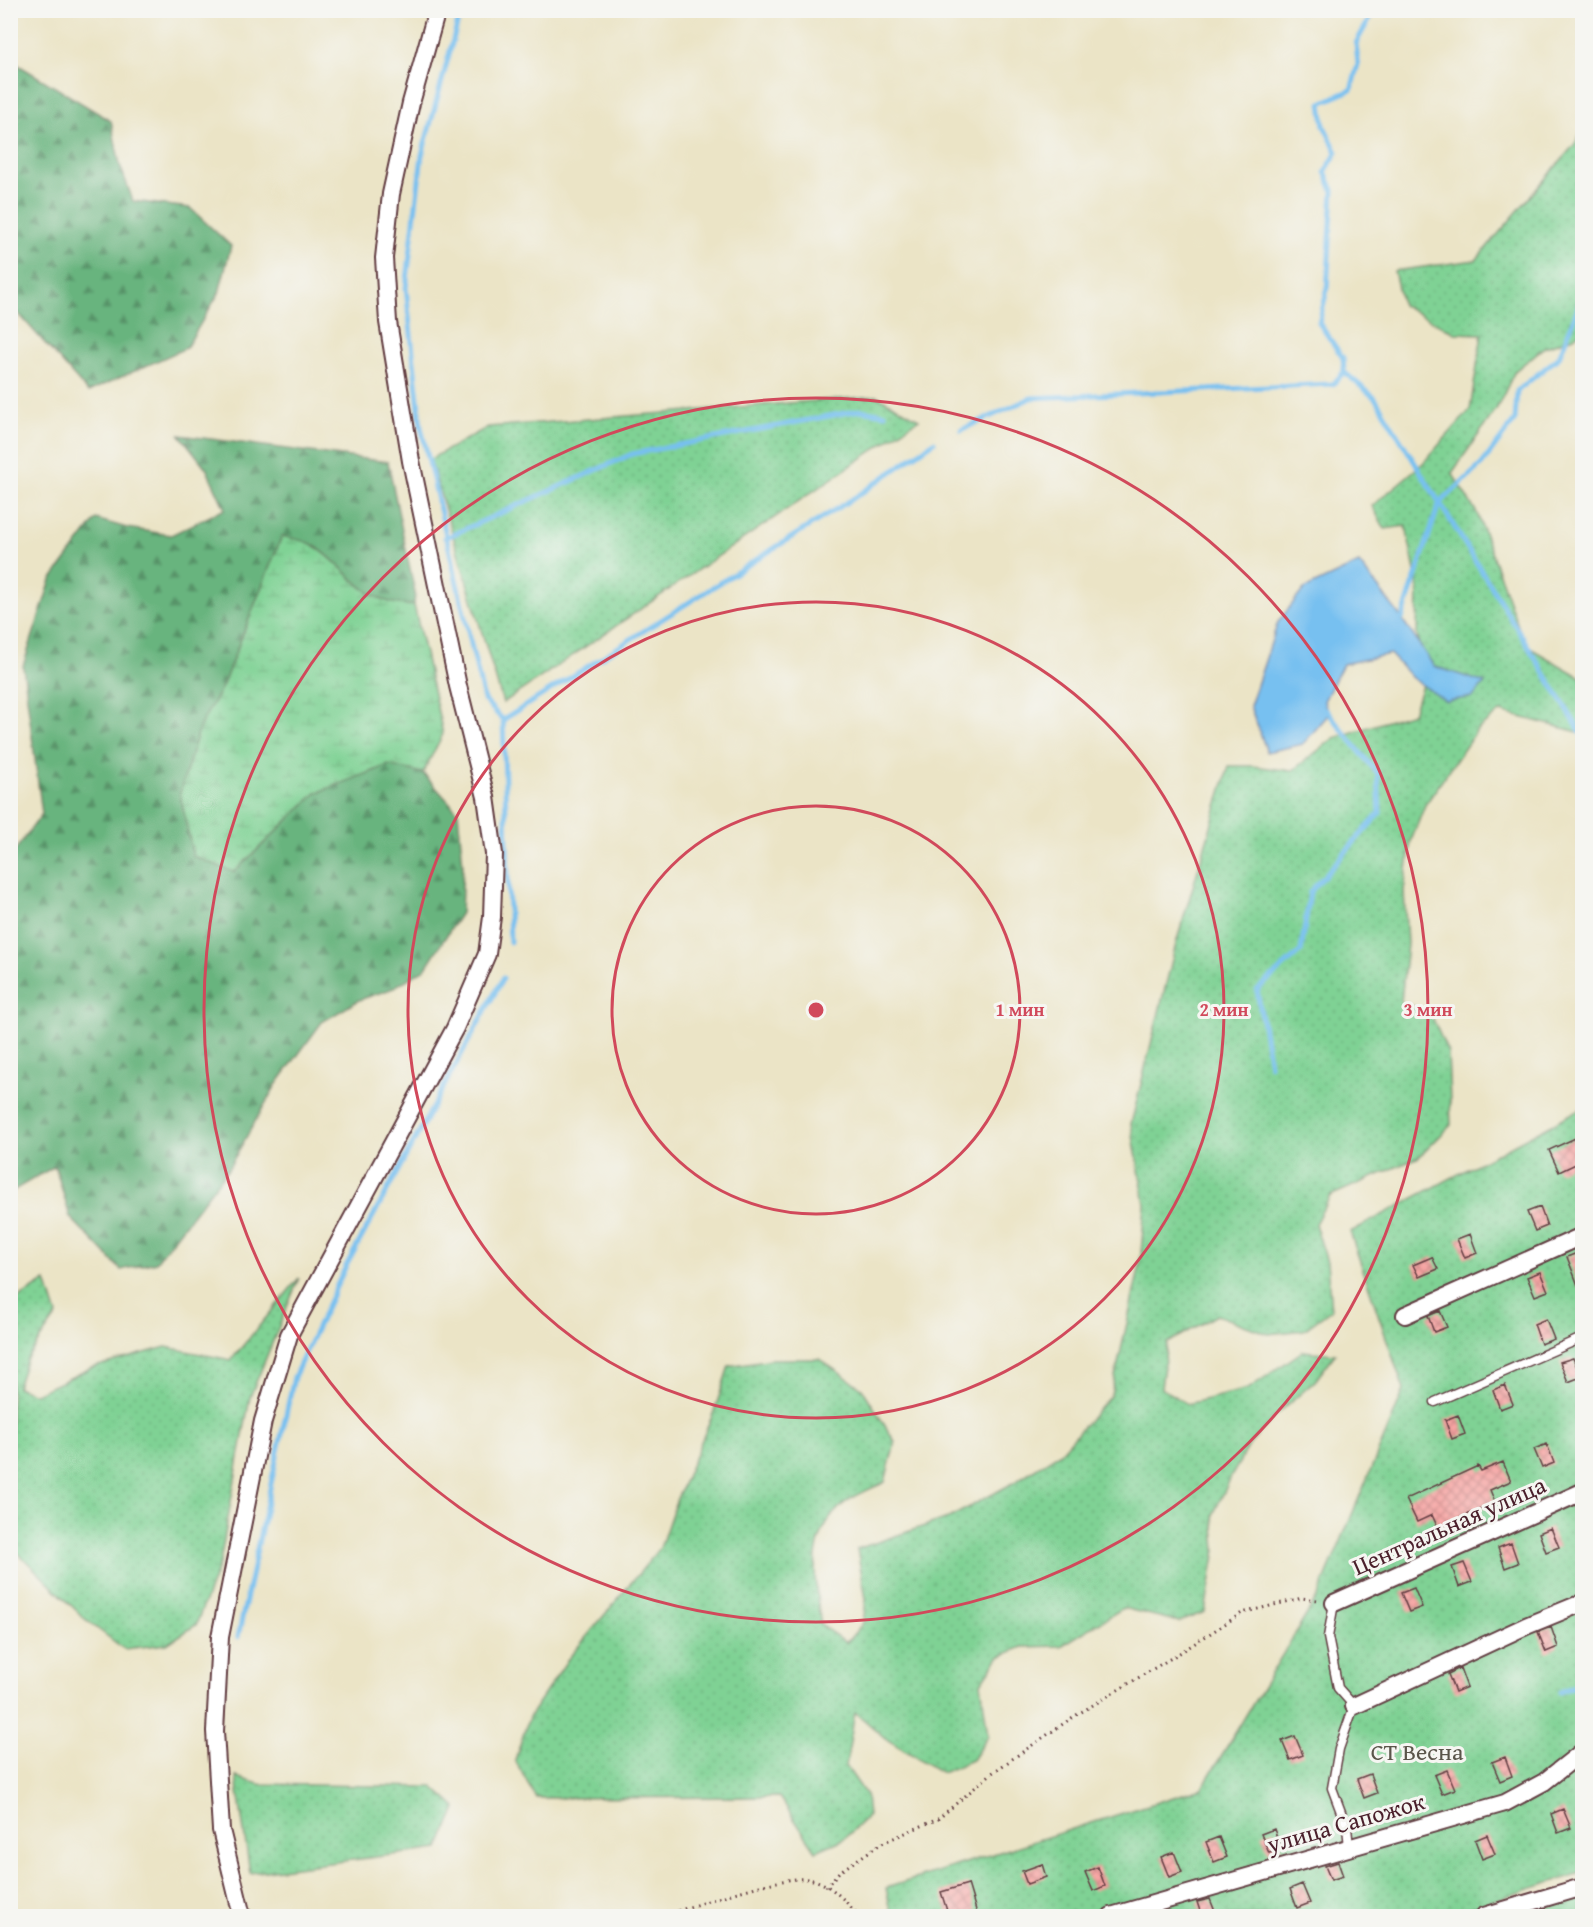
<svg xmlns="http://www.w3.org/2000/svg" width="1593" height="1927" viewBox="0 0 1593 1927" font-family="'Gentium Book Plus',serif">
<style>
.green{fill:url(#green-dots);stroke:#647860;stroke-width:1.5}
.forest{fill:url(#forest-firs);stroke:#586a54;stroke-width:1.5}
.wetland{fill:url(#wetland-marsh);stroke:#647860;stroke-width:1.5}
.water{fill:#77c0f0;stroke:#60708e;stroke-width:1.5}
.lines{fill:none;stroke-linecap:round;stroke-linejoin:round}
.stream{stroke:#77c0f0;stroke-width:5}
.building{fill:url(#building-cross-hatch)}
.lane-casing{stroke:#623d42;stroke-width:11}
.street-casing{stroke:#623d42;stroke-width:20}
.path{stroke:#623d42;stroke-width:3;stroke-dasharray:1.5 4.5;stroke-linecap:butt}
.lane{stroke:#fff;stroke-width:8}
.street{stroke:#fff;stroke-width:16}
.ring{fill:none;stroke:#d1495b;stroke-width:3}
.labels{text-anchor:middle;stroke-width:6;stroke-linejoin:round;paint-order:stroke}
.street-label{font-size:24px;fill:#4a1f2b;stroke:#f6f6f2}
.park-label{font-size:24px;fill:#5a554a;stroke:#f6f6f2}
.centre{fill:#d1495b;stroke:#f6f6f2;stroke-width:3}
.ring-label{font-size:18px;text-anchor:middle;font-weight:bold;fill:#d1495b;stroke:#f6f6f2;stroke-width:6;stroke-linejoin:round;paint-order:stroke}
</style>
<defs>
<pattern id="green-dots" width="8" height="8" patternUnits="userSpaceOnUse" patternTransform="scale(1.5)"><rect width="8" height="8" fill="#7fd294"/><path d="M2 2h.1M6 6h.1" fill="none" stroke="#6fb480" stroke-width="1.8" stroke-linecap="round"/></pattern>
<pattern id="forest-firs" width="22" height="20" patternUnits="userSpaceOnUse" patternTransform="scale(1.5)"><rect width="22" height="20" fill="#67b47e"/><path d="M5 1l3.5 6h-7zM16 11l3.5 6h-7z" fill="#579267"/></pattern>
<pattern id="wetland-marsh" width="20" height="14" patternUnits="userSpaceOnUse" patternTransform="scale(1.5)"><rect width="20" height="14" fill="#7fd294"/><path d="M1 5h8M5 5V1M11 12h8M15 12V8" fill="none" stroke="#6fb480"/></pattern>
<pattern id="building-cross-hatch" width="8" height="8" patternUnits="userSpaceOnUse" patternTransform="scale(1.5)"><rect width="8" height="8" fill="#f7a4a3"/><path d="M0 0l8 8M0 8l8-8" fill="none" stroke="#ca8585"/></pattern>
</defs>
<rect width="100%" height="100%" fill="#f6f6f2"/>
<filter id="ink" filterUnits="userSpaceOnUse"><feTurbulence type="fractalNoise" baseFrequency=".0167" numOctaves="2"/><feDisplacementMap in="SourceGraphic" scale="12" xChannelSelector="R" yChannelSelector="G"/><feConvolveMatrix kernelMatrix="1 2 1 2 8 2 1 2 1" color-interpolation-filters="sRGB"/></filter>
<filter id="wash" filterUnits="userSpaceOnUse"><feTurbulence type="fractalNoise" baseFrequency=".008" numOctaves="4" result="noise"/><feDisplacementMap in="SourceGraphic" scale="24" xChannelSelector="R" yChannelSelector="G"/><feGaussianBlur stdDeviation="1.35" result="paint"/><feColorMatrix in="noise" values="0 0 0 0 0 0 0 0 0 0 0 0 0 0 0 0 0 1.4 0 .05"/><feComposite in="paint" operator="in"/></filter>
<g filter="url(#wash)">
<rect width="100%" height="100%" fill="#ebe4c6"/>
<path class="green" d="M1582 131V330L1574 337 1543 348 1515 371 1497 408 1452 473 1477 513 1525 645 1582 678V733L1500 712 1477 730 1425 805 1411 841 1404 891 1407 944 1401 1002 1430 1012 1448 1053 1451 1125 1419 1157 1330 1196 1315 1224 1327 1262 1331 1310 1304 1330 1268 1334 1217 1315 1167 1343 1161 1388 1187 1404 1248 1389 1303 1351 1335 1354 1315 1381 1275 1416 1250 1444 1231 1477 1213 1515 1216 1550 1205 1612 1179 1622 1123 1608 1061 1646 1022 1647 999 1657 981 1683 988 1736 972 1760 942 1773 886 1739 855 1712 846 1766 866 1795 868 1816 844 1839 816 1851 779 1797 536 1798 515 1760 529 1717 568 1659 660 1548 676 1501 715 1409 729 1366 772 1359H819L862 1388 895 1442 885 1482C871 1489 851 1496 840 1507 806 1538 815 1584 821 1625L846 1643 863 1623 866 1599 857 1549 951 1517 1013 1483 1060 1453 1111 1395 1140 1265 1145 1204 1131 1124 1177 940 1229 766H1253L1292 771 1334 738 1413 713 1425 676 1417 635 1418 586 1406 526 1385 529 1372 506 1423 463 1470 410 1482 334 1455 333 1402 305 1394 271 1476 260 1574 145Z
M877 396 919 419 503 703 430 459 488 427Z
M1582 1108V1873L1442 1916H892L886 1888 1202 1788 1318 1596 1404 1390 1350 1232Z
M299 1278 250 1397 220 1562 196 1625 167 1644 124 1649 85 1619 11 1546V1303L46 1281 57 1315 27 1358 17 1387 35 1394 91 1368 166 1347 231 1360Z
M236 1777 259 1784 433 1787 456 1808 439 1849 250 1873Z
M1582 1896V1916H1519Z"/>
<path class="forest" d="M10 60 111 121 120 165 133 201 190 208 231 246 219 293 186 348 88 392 11 305Z
M180 435 388 462 415 593 414 605C362 606 351 569 313 545 305 540 292 539 282 536L222 687 200 726 180 793 193 856 234 872 316 793 389 765 423 773 458 812 463 865 461 913 425 969 391 989 359 1000 322 1022 276 1085 228 1169 156 1262 121 1270 70 1217 55 1166 11 1192V856L42 814 23 666 51 580 96 519 127 528 171 535 225 509 206 468Z"/>
<path class="wetland" d="M282 536C292 539 305 540 313 545 351 569 362 606 414 605L443 734 423 773 388 765 316 793 234 872 193 856 180 793 200 726 222 687Z"/>
<path class="water" d="M1359 563 1398 613 1434 666 1485 683 1473 697 1446 701 1412 678 1390 654 1343 664 1324 701 1328 715 1303 744 1267 752 1250 706 1278 622 1304 589Z"/>
<g class="lines">
<path class="stream" d="M461 10 422 155 406 288 421 427 484 700 503 720 510 942
M1368 10 1369 20 1356 43 1358 64 1351 90 1321 103 1324 126 1337 152 1325 172 1333 190 1327 290 1319 323 1343 358 1344 372 1375 398 1582 734
M961 430 1031 398 1333 384 1344 372
M445 538 632 454 860 410 885 414
M1395 620 1402 619 1439 504 1482 464 1515 420 1517 391 1559 357 1582 297
M503 720 860 494 934 442
M1270 1065 1257 990 1301 951 1310 892 1380 813 1378 774 1326 710
M238 1637 294 1377 345 1268 503 978
M1560 1692 1582 1683"/>
</g>
<g id="blocks">
<path class="building" d="M1582 1135V1161L1559 1172 1549 1150Z
M1540 1207 1547 1226 1535 1231 1527 1212Z
M1470 1234 1477 1253 1465 1258 1457 1239Z
M1582 1251V1293H1581L1567 1257Z
M1432 1257 1438 1269 1419 1277 1413 1265Z
M1540 1272 1548 1291 1535 1296 1527 1277Z
M1440 1311 1447 1327 1434 1332 1428 1316Z
M1546 1319 1554 1339 1541 1344 1534 1324Z
M1573 1358 1581 1377 1568 1382 1560 1362Z
M1505 1385 1513 1404 1500 1409 1493 1390Z
M1458 1415 1465 1434 1452 1439 1445 1420Z
M1547 1444 1554 1463 1542 1468 1534 1449Z
M1503 1462 1511 1481 1490 1490 1495 1502 1438 1528 1432 1515 1417 1522 1406 1499 1478 1466 1481 1471Z
M1551 1528 1559 1547 1546 1552 1539 1533Z
M1511 1543 1518 1563 1505 1568 1498 1548Z
M1464 1563 1472 1582 1459 1587 1452 1567Z
M1414 1588 1422 1607 1409 1612 1401 1593Z
M1551 1627 1558 1647 1546 1652 1538 1632Z
M1460 1668 1467 1687 1455 1692 1448 1674Z
M1295 1736 1303 1755 1290 1760 1282 1741Z
M1505 1757 1512 1776 1500 1781 1492 1762Z
M1447 1770 1455 1789 1442 1794 1434 1775Z
M1370 1774 1377 1793 1364 1798 1357 1779Z
M1563 1809 1571 1828 1558 1833 1551 1814Z
M1274 1829 1281 1849 1269 1853 1261 1834Z
M1487 1835 1495 1854 1482 1859 1475 1840Z
M1219 1837 1227 1857 1214 1862 1206 1842Z
M1174 1852 1182 1872 1169 1877 1161 1857Z
M1338 1862 1343 1876 1331 1880 1325 1866Z
M1042 1864 1046 1877 1027 1884 1022 1871Z
M1098 1867 1105 1886 1093 1891 1085 1872Z
M968 1884 978 1917H949L941 1892Z
M1302 1884 1310 1903 1297 1908 1290 1889Z
M1210 1899 1216 1914 1202 1917 1197 1902Z"/>
</g>
</g>
<g filter="url(#ink)">
<use href="#blocks" fill-opacity="0" stroke="#623d42" stroke-width="1.5"/>
<g class="lines">
<g class="lane-casing">
<path id="lane" d="M1435 1402 1582 1338
M1334 1603 1328 1637 1338 1688 1354 1706 1339 1749 1332 1788 1347 1828 1349 1846"/>
</g>
<g class="street-casing">
<path id="street" d="M1405 1315 1582 1236
M1334 1603 1582 1492
M1354 1706 1526 1626 1582 1603
M242 1916 221 1830 215 1731 220 1637 263 1421 289 1335 455 1028 487 954 492 917 494 854 486 797 458 686 411 461 388 322 384 258 391 194 411 103 437 10
M1111 1916 1505 1803 1544 1782 1582 1752
M1484 1916 1582 1887"/>
</g>
<path class="path" d="M826 1887 839 1872 882 1843 938 1819 992 1773 1073 1717 1178 1654 1242 1613 1302 1598 1318 1600
M661 1916C691 1907 781 1875 808 1879 830 1882 845 1901 859 1916"/>
<use href="#lane" class="lane"/>
<use href="#street" class="street"/>
</g>
</g>
<g class="ring">
<circle cx="816" cy="1010" r="204"/>
<circle cx="816" cy="1010" r="408"/>
<circle cx="816" cy="1010" r="612"/>
</g>
<g class="labels">
<g class="street-label">
<text transform="translate(1449 1526) rotate(-24)" y="8">Центральная улица</text>
<text transform="translate(1346 1823) rotate(-16)" y="8">улица Сапожок</text>
</g>
<g class="park-label">
<text x="1417" y="1760">СТ Весна</text>
</g>
</g>
<circle cx="816" cy="1010" r="9" class="centre"/>
<g class="ring-label">
<text x="1020" y="1016">1 мин</text>
<text x="1224" y="1016">2 мин</text>
<text x="1428" y="1016">3 мин</text>
</g>
<rect width="1593" height="1927" fill="none" stroke="#f6f6f2" stroke-width="36"/>
</svg>
